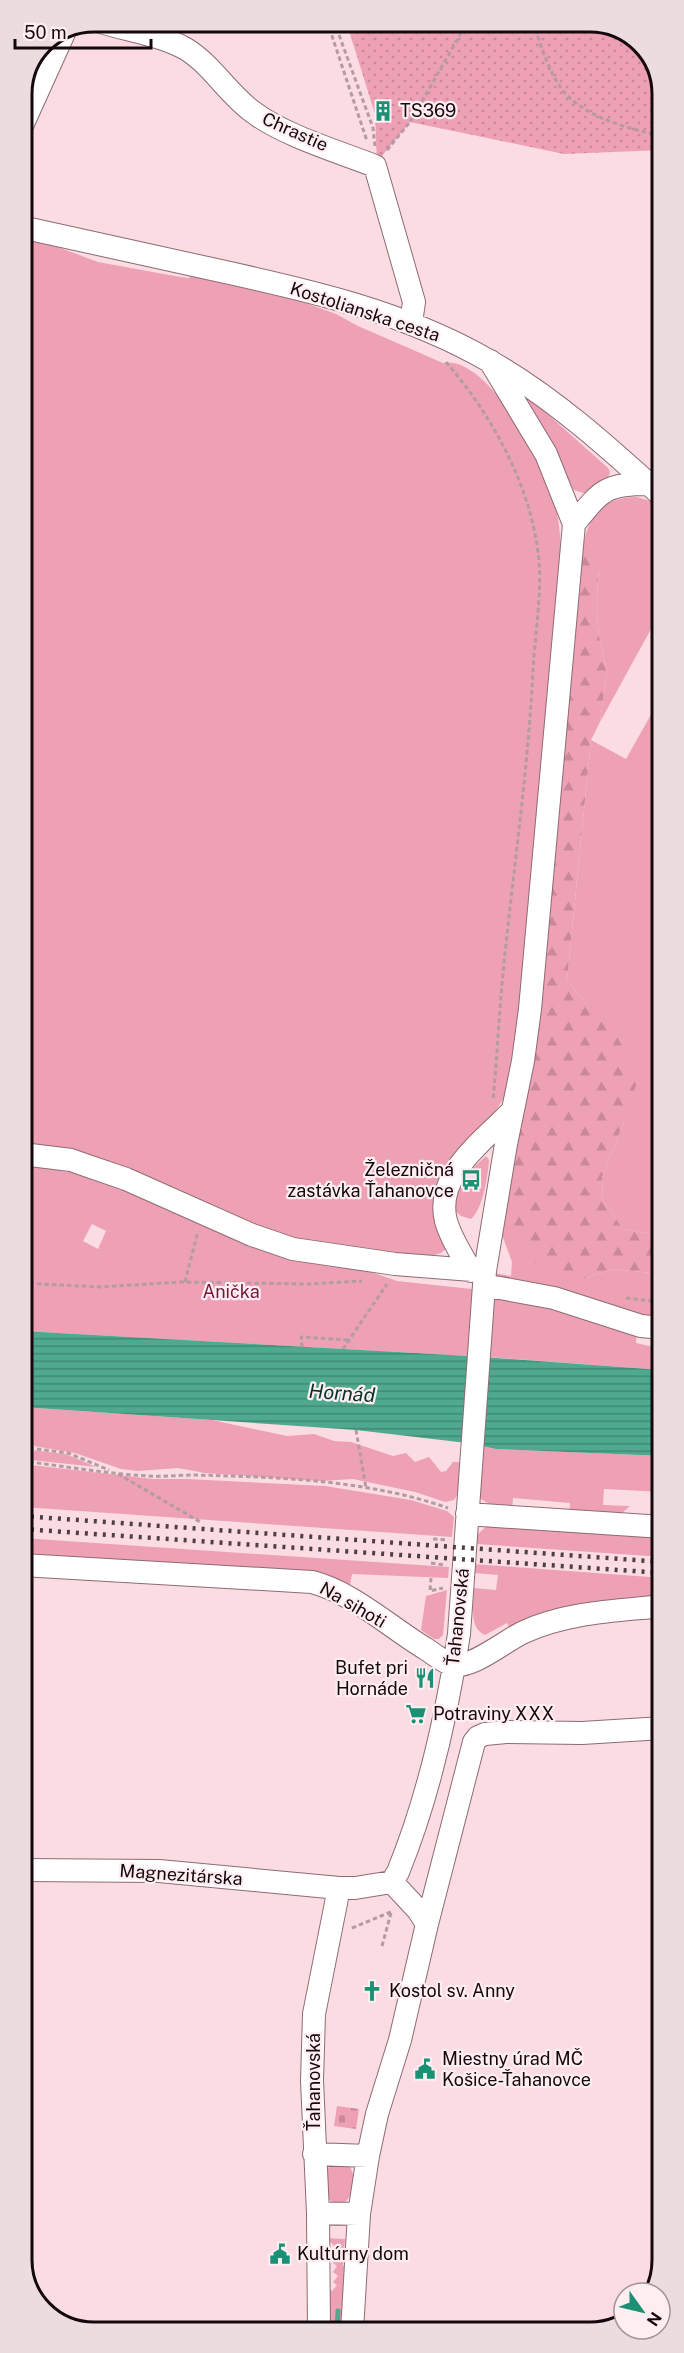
<svg xmlns="http://www.w3.org/2000/svg" width="684" height="2353" viewBox="0 0 684 2353" font-family="'Public Sans',sans-serif">
<style>
.green{fill:#eea0b5;fill-rule:evenodd}
.forest{fill:url(#forest-firs)}
.cemetery{fill:url(#cemetery-stones)}
.garden{fill:url(#garden-dots)}
.water{fill:url(#water-rules)}
.lines{fill:none;stroke-linecap:round;stroke-linejoin:round}
.stream{stroke:#4fa98e;stroke-width:5}
.minor-casing{stroke:#8d6b73;stroke-width:24}
.path{stroke:#b49ba1;stroke-width:3;stroke-dasharray:4.5 3;stroke-linecap:butt}
.minor{stroke:#fff;stroke-width:22}
.rail{stroke:#4f3f43;stroke-width:4.5;stroke-dasharray:3 6;stroke-linecap:butt}
.labels{text-anchor:middle;stroke-width:4.5;stroke-linejoin:round;paint-order:stroke}
.poi-label{font-size:18px;fill:#14080c;stroke:#feeef1;text-anchor:start}
.street-label{font-size:18px;fill:#14080c;stroke:#feeef1}
.park-label{font-size:18px;fill:#72183b;stroke:#feeef1}
.water-label{font-size:20px;font-style:italic;fill:#063126;stroke:#feeef1}
.rim{fill:none;stroke:#14080c;stroke-width:3}
</style>
<defs>
<pattern id="forest-firs" width="22" height="20" patternUnits="userSpaceOnUse" patternTransform="scale(1.5)"><rect width="22" height="20" fill="#eea0b5"/><path d="M5 1l3.5 6h-7zM16 11l3.5 6h-7z" fill="#cb889a"/></pattern>
<pattern id="cemetery-stones" width="16" height="16" patternUnits="userSpaceOnUse" patternTransform="scale(1.5)"><rect width="16" height="16" fill="#eea0b5"/><path d="M2 7V4a2 2 0 0 1 4 0v3zM10 15v-3a2 2 0 0 1 4 0v3z" fill="#cb889a"/></pattern>
<pattern id="garden-dots" width="8" height="8" patternUnits="userSpaceOnUse" patternTransform="scale(1.5)"><rect width="8" height="8" fill="#eea0b5"/><path d="M2 2h.1M6 6h.1" fill="none" stroke="#cb889a" stroke-width="1.8" stroke-linecap="round"/></pattern>
<pattern id="water-rules" width="6" height="5" patternUnits="userSpaceOnUse" patternTransform="scale(1.5)"><rect width="6" height="5" fill="#4fa98e"/><path d="M0 2.5h6" fill="none" stroke="#408872"/></pattern>
</defs>
<rect width="100%" height="100%" fill="#fbdce3"/>
<path class="green" d="M21 239 55 246 98 262 180 277 189 278 191 276 300 301 336 314 358 326 443 363C486 355 538 454 550 488 558 508 560 530 561 552L522 998 506 1095 484 1128 446 1167 433 1195V1207L448 1247 441 1253 419 1259 306 1244 22 1144Z
M525 394 608 468 610 472 607 480 586 494 574 490 521 398Z
M637 497 650 501 662 508V609L600 722 607 672 599 635 596 608 599 570 582 551C588 516 600 498 637 497Z
M662 695V1236L623 1229 603 1200 602 1177 624 1122 589 1008 567 980 591 740 626 759Z
M486 1156 489 1160C488 1175 483 1209 471 1219L461 1216 455 1211 454 1199 462 1183 470 1188 477 1177 470 1171Z
M22 1164 67 1172 71 1168 397 1281 472 1289 474 1301 469 1356 22 1331ZM92 1224 106 1231 98 1249 83 1241Z
M503 1194 583 1279 613 1269 662 1274V1322L502 1281 493 1273 511 1276 512 1262 500 1229Z
M494 1294 637 1329 636 1343 662 1349V1370L487 1357Z
M22 1407 212 1420 287 1436 314 1434 334 1441 351 1442 393 1456 406 1453 415 1462 429 1457 441 1472 446 1471 453 1462H462L459 1492 454 1500 445 1502 415 1492 353 1479 321 1481 205 1473 178 1468 138 1471 121 1469 75 1453 22 1444Z
M480 1446 496 1449 662 1456V1492L604 1489 603 1505 630 1506 621 1514 569 1516 570 1503 513 1498 512 1511 492 1506 478 1497Z
M22 1449 66 1454 96 1467 22 1459Z
M22 1464 153 1479H187L325 1486 411 1500 447 1511 454 1517 452 1537 22 1507Z
M489 1524 662 1533 663 1557 477 1544V1535Z
M22 1538 449 1567 448 1578 352 1574 349 1590 22 1557Z
M474 1564 663 1578V1597L509 1627 507 1623 485 1635C468 1628 474 1603 474 1588L496 1590 498 1575 474 1573Z
M447 1590 443 1635 439 1639H434L421 1630 426 1596Z
M348 2164C357 2175 355 2194 344 2203H334L328 2199 326 2171 331 2165Z
M326 2238 345 2239 343 2266H347L343 2331H328L326 2287 332 2291 337 2285 333 2282 338 2276 333 2272 337 2266 333 2263 337 2257 334 2255 338 2249Z"/>
<path class="forest" d="M589 549 599 569 596 608 599 635 607 672 600 722 591 740 567 980 589 1008 618 1038 638 1079 624 1122 602 1177 603 1200 623 1229 662 1236V1274L613 1269 583 1279 542 1267 525 1256 511 1228 503 1194 582 551Z"/>
<path class="cemetery" d="M337 2106 359 2109 356 2129 334 2126Z"/>
<path class="garden" d="M346 21 600 22 639 39 662 79V150L564 154 410 122 377 162 375 114Z"/>
<path class="water" d="M22 1331 469 1356 662 1370V1456L496 1449 467 1443 356 1430 22 1407Z"/>
<g class="lines">
<path class="stream" d="M337 2331 338 2311"/>
<g class="minor-casing">
<path id="minor" d="M98 21C127 31 159 34 186 49 212 65 228 94 253 112 283 135 339 152 375 166L414 302 411 323
M21 128 64 33
M21 227C83 241 145 254 207 268 304 289 404 311 491 362 554 398 609 448 662 496
M574 524C601 491 604 484 648 484
M22 1154 71 1160 85 1165 126 1179 252 1235 293 1249 395 1264 485 1271
M471 1271C462 1255 451 1239 446 1221 434 1174 485 1140 513 1110
M484 1285 554 1298 641 1326 662 1328
M467 1514 663 1527
M22 1565 312 1582C352 1592 391 1628 426 1649 434 1654 444 1663 454 1665 473 1668 506 1640 524 1632 567 1612 616 1611 663 1606
M22 1870 159 1871 339 1888H355L392 1882 398 1872C429 1796 447 1715 459 1634L485 1271 506 1144 523 1061 530 1009 574 524 546 454 490 361
M427 1924 474 1742 478 1737 485 1734 506 1732 582 1733 663 1728
M314 2154 368 2156
M318 2213 359 2214
M319 2331 318 2213 312 2081 314 2014 339 1888
M352 2331 359 2214 368 2156 377 2114 400 2040 427 1924 418 1910 392 1882"/>
</g>
<path class="path" d="M327 21 367 141
M334 21 373 128 375 146
M533 22C540 42 546 64 557 82 577 116 626 128 662 136
M387 150 410 122 468 21
M446 362C491 414 529 482 538 552 543 587 535 634 533 670 528 771 513 872 503 973 499 1015 497 1058 493 1100
M185 1282 198 1231
M22 1283 100 1287 182 1282 308 1284 362 1281
M626 1298 662 1302
M302 1347 301 1337 349 1340
M343 1349 387 1284
M356 1430 366 1488
M22 1447 68 1453 109 1470
M22 1461C64 1466 107 1474 149 1476 164 1477 180 1475 195 1475 279 1477 368 1480 448 1508
M118 1474 202 1523
M433 1539 448 1540
M431 1563 444 1565
M431 1578 430 1591 443 1588
M352 1928 393 1911
M382 1946 391 1913"/>
<use href="#minor" class="minor"/>
<path class="rail" d="M22 1516 663 1562
M22 1529 663 1573"/>
</g>
<defs>
<g id="building-bare" transform="scale(1.62)"><path d="M-4-6H4V6H1V3H-1V6H-4ZM-2.5-4.3h1.7v1.8h-1.7ZM.8-4.3h1.7v1.8H.8ZM-2.5-1h1.7V.8h-1.7ZM.8-1h1.7V.8H.8Z" fill="#1a9074" stroke="#feeef1" stroke-width="2.5" paint-order="stroke"/></g>
<g id="bus-bare" transform="scale(1.62)"><path d="M-5-6H5V4H4V6H2V4H-2V6H-4V4H-5ZM-3.5-4V0h7V-4ZM-3.5 1.2v1.5H-2V1.2ZM2 1.2v1.5H3.5V1.2Z" fill="#1a9074" stroke="#feeef1" stroke-width="2.5" paint-order="stroke"/></g>
<g id="restaurant-bare" transform="scale(1.62)"><path d="M-5-6h1v4h1v-4h1v4h1v-4h1v5L-1.5 .5V6h-2V.5L-5-1ZM5-6V6H3V1.5H1.5Q1.5-4 5-6Z" fill="#1a9074" stroke="#feeef1" stroke-width="2.5" paint-order="stroke"/></g>
<g id="supermarket-bare" transform="scale(1.62)"><path d="M-6-5.5h2.5l.6 2H6L4.5 2H-2.5L-4.4-4H-6ZM-1.5 3.2a1.3 1.3 0 1 0 .1 0ZM3 3.2a1.3 1.3 0 1 0 .1 0Z" fill="#1a9074" stroke="#feeef1" stroke-width="2.5" paint-order="stroke"/></g>
<g id="church-bare" transform="scale(1.62)"><path d="M-1.2-6h2.4v3.5h3.3v2.4h-3.3V6h-2.4V-.1h-3.3v-2.4h3.3Z" fill="#1a9074" stroke="#feeef1" stroke-width="2.5" paint-order="stroke"/></g>
<g id="civic-bare" transform="scale(1.62)"><path d="M-.6-6.5H3V-4.5H.6V-3L4-1V1h2V6H-6V1h2V-1L-.6-3ZM-1.2 2.5V6h2.4V2.5Z" fill="#1a9074" stroke="#feeef1" stroke-width="2.5" paint-order="stroke"/></g>
</defs>
<g fill-rule="evenodd">
<use href="#building-bare" x="383" y="111"/>
<use href="#bus-bare" x="471" y="1180"/>
<use href="#restaurant-bare" x="425" y="1678"/>
<use href="#supermarket-bare" x="416" y="1714"/>
<use href="#church-bare" x="372" y="1991"/>
<use href="#civic-bare" x="425" y="2069"/>
<use href="#civic-bare" x="280" y="2254"/>
</g>
<g class="labels">
<g class="poi-label">
<text x="400" y="117">TS369</text>
<text x="454" y="1176" text-anchor="end">Železničná<tspan x="454" dy="21">zastávka Ťahanovce</tspan></text>
<text x="408" y="1674" text-anchor="end">Bufet pri<tspan x="408" dy="21">Hornáde</tspan></text>
<text x="433" y="1720">Potraviny XXX</text>
<text x="389" y="1997">Kostol sv. Anny</text>
<text x="442" y="2065">Miestny úrad MČ<tspan x="442" dy="21">Košice-Ťahanovce</tspan></text>
<text x="297" y="2260">Kultúrny dom</text>
</g>
<g class="street-label">
<text transform="translate(295 132) rotate(24)" y="6">Chrastie</text>
<text transform="translate(365 312) rotate(18)" y="6">Kostolianska cesta</text>
<text transform="translate(353 1605) rotate(30)" y="6">Na sihoti</text>
<text transform="translate(458 1617) rotate(-84)" y="6">Ťahanovská</text>
<text transform="translate(181 1875) rotate(4)" y="6">Magnezitárska</text>
<text transform="translate(314 2082) rotate(-90)" y="6">Ťahanovská</text>
</g>
<g class="park-label">
<text x="231" y="1298">Anička</text>
</g>
<g class="water-label">
<text transform="translate(342 1393) rotate(4)" y="7">Hornád</text>
</g>
</g>
<path d="M0 0H684V2353H0ZM94 32H590A62 62 0 0 1 652 94V2260A62 62 0 0 1 590 2322H94A62 62 0 0 1 32 2260V94A62 62 0 0 1 94 32Z" fill="#ebdcdf" fill-rule="evenodd"/>
<path class="rim" d="M94 32H590A62 62 0 0 1 652 94V2260A62 62 0 0 1 590 2322H94A62 62 0 0 1 32 2260V94A62 62 0 0 1 94 32Z"/>
<g transform="translate(642 2311) rotate(124)"><circle r="28" fill="#feeef1" stroke="#a09295" stroke-width="1.5"/>
<path d="M0-4.5L10 22L0 15L-10 22Z" fill="#1a9074"/>
<text y="-9" font-size="16" font-weight="bold" text-anchor="middle" fill="#14080c">N</text>
</g>
<path d="M15 39v9h136v-9" fill="none" stroke="#14080c" stroke-width="3"/>
<text x="24" y="39" font-size="18" fill="#14080c" stroke="#feeef1" stroke-width="4.5" paint-order="stroke">50 m</text>
</svg>
